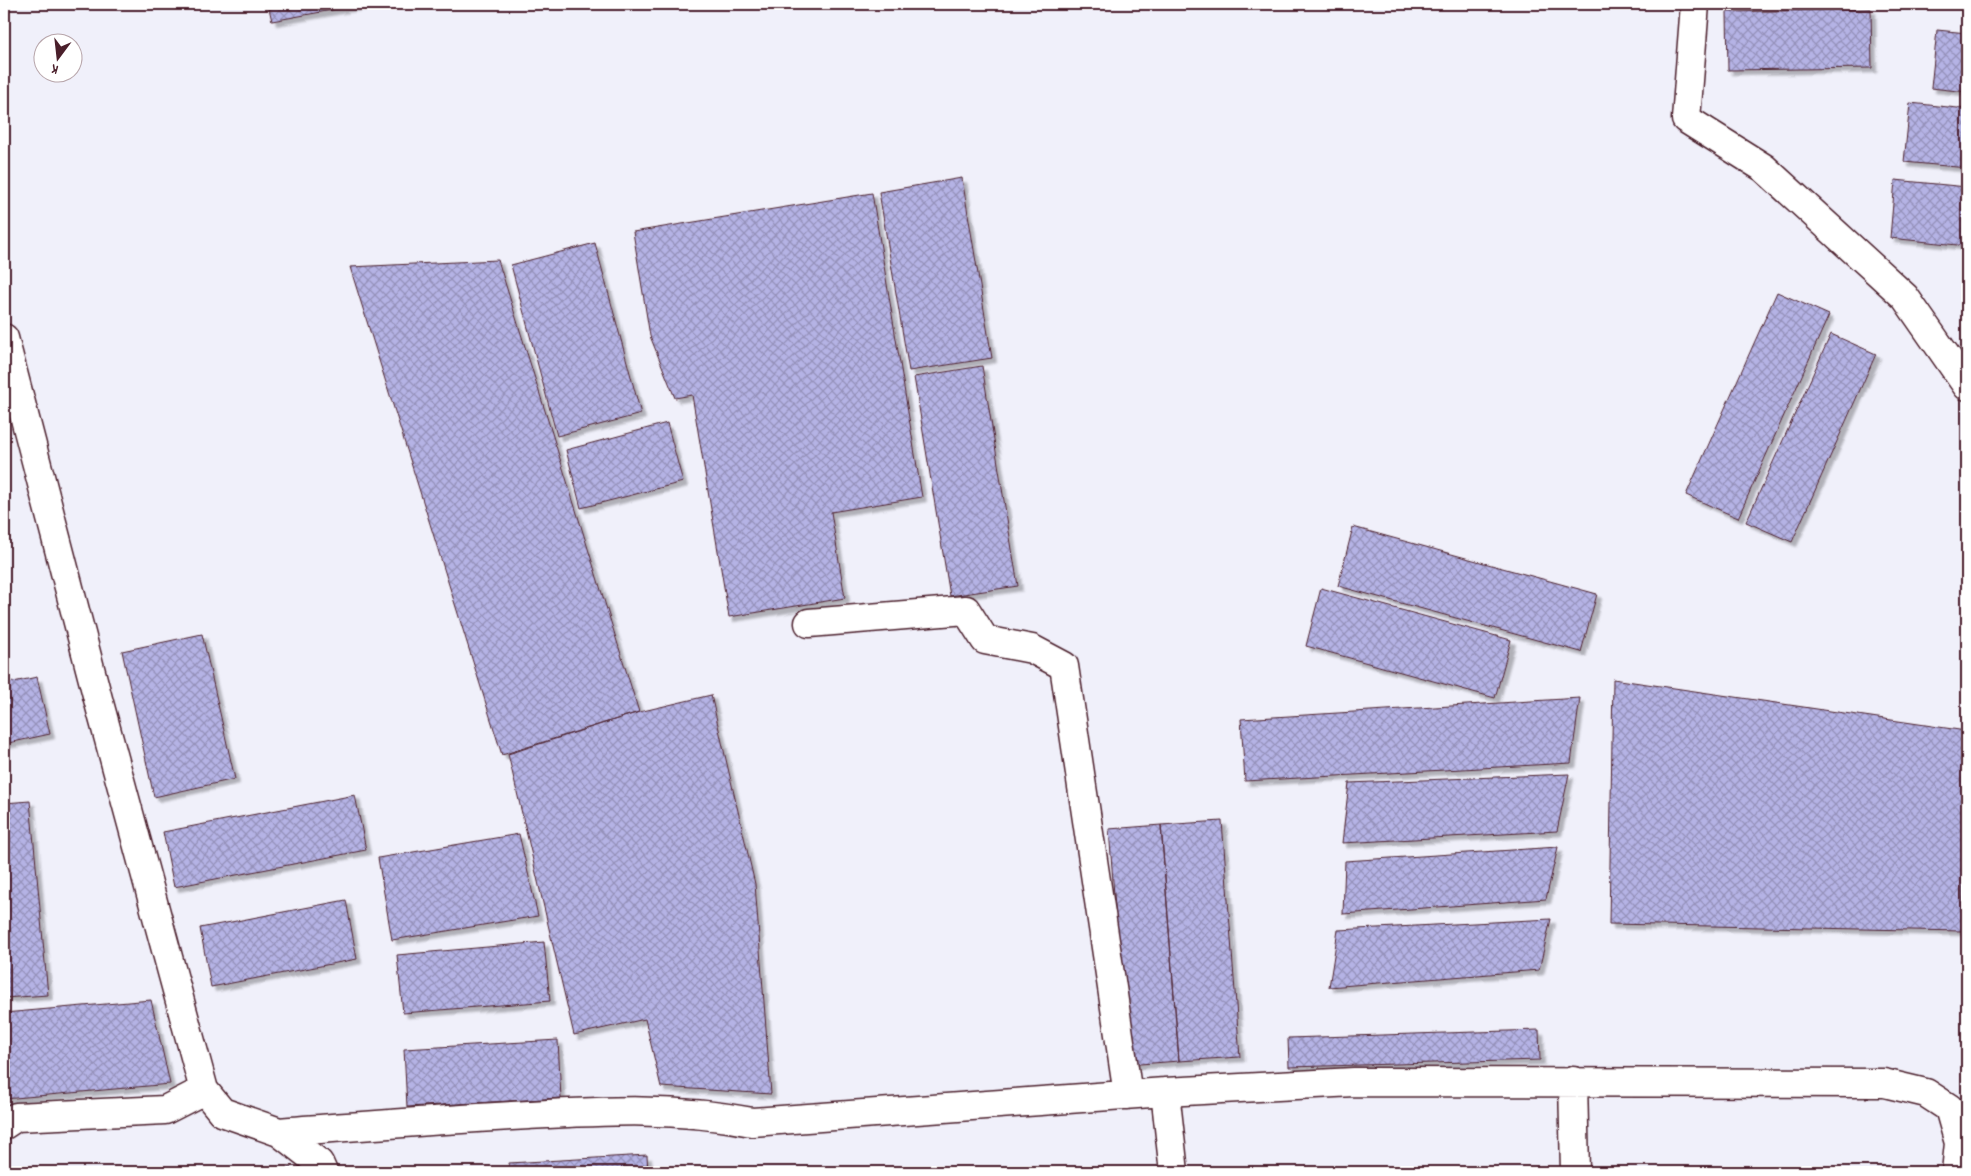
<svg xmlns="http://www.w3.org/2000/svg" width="1971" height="1176" viewBox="0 0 1971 1176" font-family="Dekko,sans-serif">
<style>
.building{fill:url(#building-cross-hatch);stroke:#4a1f2b;filter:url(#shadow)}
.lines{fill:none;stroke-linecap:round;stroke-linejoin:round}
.street-casing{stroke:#4a1f2b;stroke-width:31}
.street{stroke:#fff;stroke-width:28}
</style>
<defs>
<pattern id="building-cross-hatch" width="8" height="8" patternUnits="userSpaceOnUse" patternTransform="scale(1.25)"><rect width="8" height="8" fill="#b5b3e5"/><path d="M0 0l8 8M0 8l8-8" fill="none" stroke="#9591ba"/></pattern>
<filter id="shadow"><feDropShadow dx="4.5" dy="4.5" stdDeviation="1" flood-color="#0004"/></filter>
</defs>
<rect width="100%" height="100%" fill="#f0f0fa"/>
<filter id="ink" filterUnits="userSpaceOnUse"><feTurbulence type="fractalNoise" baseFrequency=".02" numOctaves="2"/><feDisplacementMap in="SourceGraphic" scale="10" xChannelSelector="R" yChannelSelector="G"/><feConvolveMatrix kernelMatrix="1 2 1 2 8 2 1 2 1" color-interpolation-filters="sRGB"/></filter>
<g filter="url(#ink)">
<path class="building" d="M268 4H365L272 21Z
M1871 9 1872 68 1728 70 1727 12Z
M1937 30 1967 33V92L1931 88Z
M1910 103 1967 109V168L1904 162Z
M962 178 992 358 909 371 879 192Z
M1895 180 1967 187V246L1890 238Z
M872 193 922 497 831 512 845 598 729 617 692 395 675 398 650 336 633 232Z
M595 243 641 414 557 436 511 265Z
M498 260 639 712 502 755 350 267Z
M1777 292 1829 315 1738 518 1686 495Z
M1831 334 1876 354 1792 542 1746 522Z
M982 366 1018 586 950 596 914 377Z
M667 423 683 482 581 508 566 450Z
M1353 527 1597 594 1581 652 1338 586Z
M1321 588 1511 640 1495 698 1306 646Z
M202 634 235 779 154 797 122 651Z
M37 677 50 734 4 744V684Z
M1613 679 1966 731 1962 931 1609 924Z
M711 695 755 884 771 1094 661 1087 645 1019 574 1035 508 754 639 712Z
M1580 698 1571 763 1245 781 1241 719Z
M1569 774 1557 831 1342 843 1349 783Z
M355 795 366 850 174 887 163 832Z
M30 801 48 995 4 998V803Z
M1222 821 1240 1057 1179 1061 1161 825Z
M1161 825 1179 1061 1127 1065 1109 829Z
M519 834 538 916 392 940 378 858Z
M1558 847 1546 899 1343 914 1345 861Z
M346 900 357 959 211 987 200 928Z
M1551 919 1539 970 1329 987 1338 930Z
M544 942 550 1001 403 1013 397 955Z
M151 1000 170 1084 4 1099V1013Z
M1539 1030 1540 1060 1289 1067 1288 1038Z
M558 1040 561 1098 407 1107 404 1049Z
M647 1155 648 1172H510L509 1163Z
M290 1167 292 1172H274Z"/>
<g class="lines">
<g class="street-casing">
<path id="street" d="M1695 4 1686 119 1764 168 1905 297 1967 386
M4 338 98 699 204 1090 222 1112 279 1132 319 1163 323 1172
M809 623 966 610 985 640 1032 649 1064 666 1128 1095
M1573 1081 1575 1172
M1165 1092 1174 1172
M4 1125 16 1117 165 1110 204 1090
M279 1132C362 1126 446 1119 529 1115 605 1111 677 1107 752 1122L1165 1092 1354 1082 1884 1083 1926 1093 1949 1108 1959 1143 1956 1172"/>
</g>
<use href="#street" class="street"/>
</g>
</g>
<rect width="1971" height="1176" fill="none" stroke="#fff" stroke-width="20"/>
<rect x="10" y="10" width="1951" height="1156" fill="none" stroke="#4a1f2b" stroke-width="2" filter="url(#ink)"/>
<g transform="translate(58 58) rotate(195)"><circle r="24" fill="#ffffff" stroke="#b7a5aa"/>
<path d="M0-4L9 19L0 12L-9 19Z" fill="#4a1f2b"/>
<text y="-8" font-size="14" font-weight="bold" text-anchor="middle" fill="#4a1f2b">K</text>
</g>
</svg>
